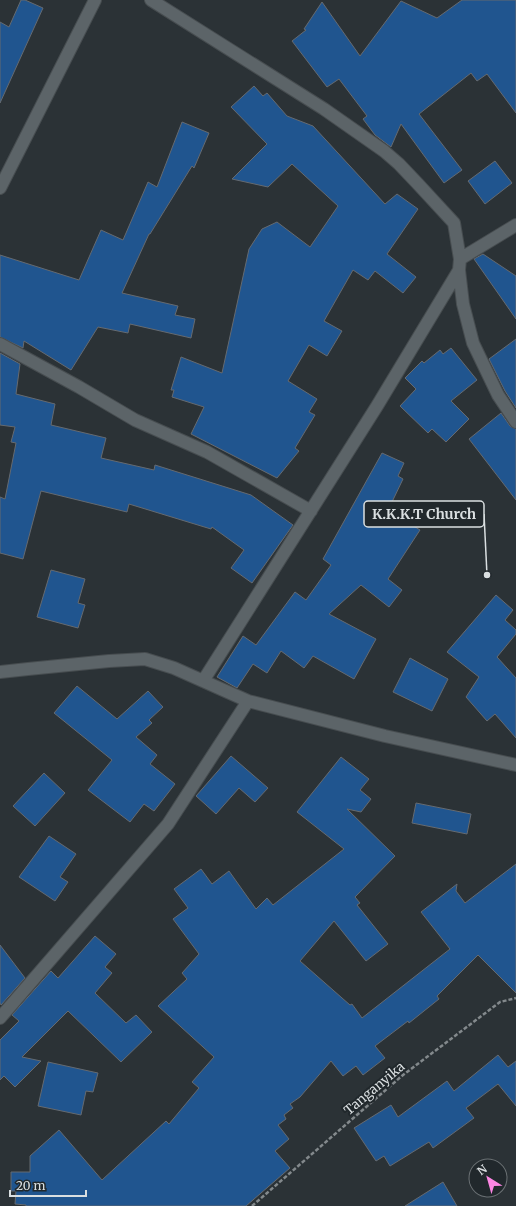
<svg xmlns="http://www.w3.org/2000/svg" width="516" height="1206" viewBox="0 0 516 1206" font-family="Merriweather,serif">
<style>
.building{fill:#20558f;stroke:#656a70}
.lines{fill:none;stroke-linecap:round;stroke-linejoin:round}
.minor-casing{stroke:#474d50;stroke-width:14}
.path{stroke:#83898c;stroke-width:2.5;stroke-dasharray:4 2;stroke-linecap:butt}
.minor{stroke:#5c6468;stroke-width:12}
.labels{text-anchor:middle;stroke-width:4;stroke-linejoin:round;paint-order:stroke}
.street-label{font-size:13px;fill:#dadfe1;stroke:#21282c}
.leader{fill:none;stroke:#dadfe1;stroke-width:1.5}
.callout-dot{fill:#dadfe1;stroke:#21282c;stroke-width:1.5}
.callout{fill:#21282c;stroke:#dadfe1;stroke-width:1.5}
.callout-label{font-size:14px;text-anchor:middle;font-weight:bold;fill:#dadfe1}
</style>
<rect width="100%" height="100%" fill="#2b3236"/>
<path class="building" d="M21 0H25L43 8 0 103V22L9 27Z
M462 0H516V113L487 74 477 81 471 73 419 114 462 170 444 183 401 124 391 147 375 135 363 119 367 116 339 79 327 87 292 41 306 30 304 29 322 2 360 56 401 1 437 18Z
M254 86 263 96 267 93 287 116 313 126 385 204 397 194 418 209 387 254 416 277 403 293 375 271 368 280 353 270 324 321 342 331 327 356 309 345 288 381 317 399 309 412 315 415 295 448 299 451 277 478 191 434 204 407 172 397 174 390H171L181 357 222 373 249 249 262 229 277 222 310 247 338 206 292 164 268 187 232 179 267 144 231 107Z
M182 122 209 133 194 168 192 166 150 234H149L122 293 178 306 175 315 195 319 191 338 130 324 128 333 98 327 71 370 24 341 23 348 0 337V255L79 280 101 230 123 240 148 182 157 187Z
M495 161 512 183 485 204 468 181Z
M483 254 516 276V319L474 259Z
M516 339V408L505 391 489 359Z
M451 348 477 380 451 401 469 419 446 442 432 429 428 433 400 406 416 389 405 378 422 361 424 363 440 350 443 354Z
M0 353 20 364 16 394 55 404 51 425 106 438 101 458 154 470 155 465 251 495 293 525 252 583 231 568 244 550 212 527 211 529 129 504 127 512 41 491 23 559 0 553V497L5 499 16 443 11 442 15 427 0 425Z
M501 413 510 426 516 429V500L469 439Z
M382 453 404 463 398 476 403 479 392 502 402 508 398 516 420 530 388 579 402 590 389 607 361 585 329 614 376 639 354 679 313 656 304 668 281 651 267 673 253 664 237 688 217 677 243 636 256 645 295 592 306 600 331 565 323 559Z
M51 570 85 579 78 603 85 605 78 628 37 617Z
M496 595 513 610 505 620 516 630V634L497 657 516 678V738L495 714 487 721 466 697 479 677 447 652Z
M410 658 448 679 432 711 393 692Z
M77 686 117 719 148 691 163 707 149 720 152 723 136 737 157 755 150 764 175 784 154 811 144 804 130 822 88 790 112 760 54 713Z
M231 756 268 788 255 802 239 788 216 814 196 796Z
M341 757 369 779 360 790 371 799 361 812 347 809 395 856 355 897 360 903 357 905 388 944 366 961 334 921 300 961 350 1005 352 1004 362 1018 450 949 421 912 457 884 456 891 465 903 516 864V993L478 955 437 996 439 999 409 1023 408 1021 375 1046 385 1058 363 1075 356 1066 343 1076 331 1061 300 1097 290 1104 293 1108 284 1115 286 1119 278 1125 289 1139 275 1151 290 1168 246 1206H26V1205L15 1204 16 1191H11V1172H30V1156L59 1130 102 1180 166 1121 169 1124 199 1088 192 1082 214 1057 158 1006 187 979 182 973 199 954 173 919 188 908 174 889 201 869 212 884 229 871 256 909 267 898 273 905 344 849 297 812Z
M44 773 65 793 35 826 13 806Z
M416 803 471 814 467 834 412 823Z
M49 836 76 854 60 877 68 882 55 901 19 877Z
M95 936 116 954 105 967 112 973 95 993 126 1023 136 1015 152 1032 121 1062 68 1011 22 1057 41 1061 15 1087 4 1076 0 1080V1040L19 1021 12 1015 51 971 58 978Z
M0 945 25 978 1 1005 0 1003Z
M498 1055 508 1067 516 1061V1106L498 1084 466 1108 474 1118 433 1148 429 1142 390 1166 384 1156 376 1161 354 1128 391 1105 398 1117 447 1081 454 1091Z
M48 1062 98 1073 93 1092 86 1091 81 1115 38 1106Z
M443 1182 457 1206H405Z"/>
<g class="lines">
<g class="minor-casing">
<path id="minor" d="M151 0 324 109 384 151 399 164 418 184 454 223 460 259 459 270 463 304 473 343 498 395 516 422
M0 188 95 0
M460 259 516 225
M0 344 79 387 135 420 207 452 311 511
M0 672 28 669 109 661 145 659 174 668 248 701 385 736 516 765
M203 681 377 406 459 270
M0 1018 168 824 248 701"/>
</g>
<path class="path" d="M252 1206 403 1075 500 1002 516 998"/>
<use href="#minor" class="minor"/>
</g>
<g class="labels">
<g class="street-label">
<text transform="translate(374 1088) rotate(-40)" y="5">Tanganyika</text>
</g>
</g>
<path class="leader" d="M487 575L484 514"/>
<circle class="callout-dot" cx="487" cy="575" r="4"/>
<rect class="callout" x="364" y="501" width="120" height="26" rx="4"/>
<g class="callout-label">
<text x="424" y="519">K.K.K.T Church</text>
</g>
<g transform="translate(488 1178) rotate(323)"><circle r="19" fill="#21282c" stroke="#6b7174"/>
<path d="M0-3L7 15L0 10L-7 15Z" fill="#fc86e3"/>
<text y="-6" font-size="11" font-weight="bold" text-anchor="middle" fill="#dadfe1">N</text>
</g>
<path d="M10 1190v6h76v-6" fill="none" stroke="#dadfe1" stroke-width="2"/>
<text x="16" y="1190" font-size="12" fill="#dadfe1" stroke="#21282c" stroke-width="3" paint-order="stroke">20 m</text>
</svg>
